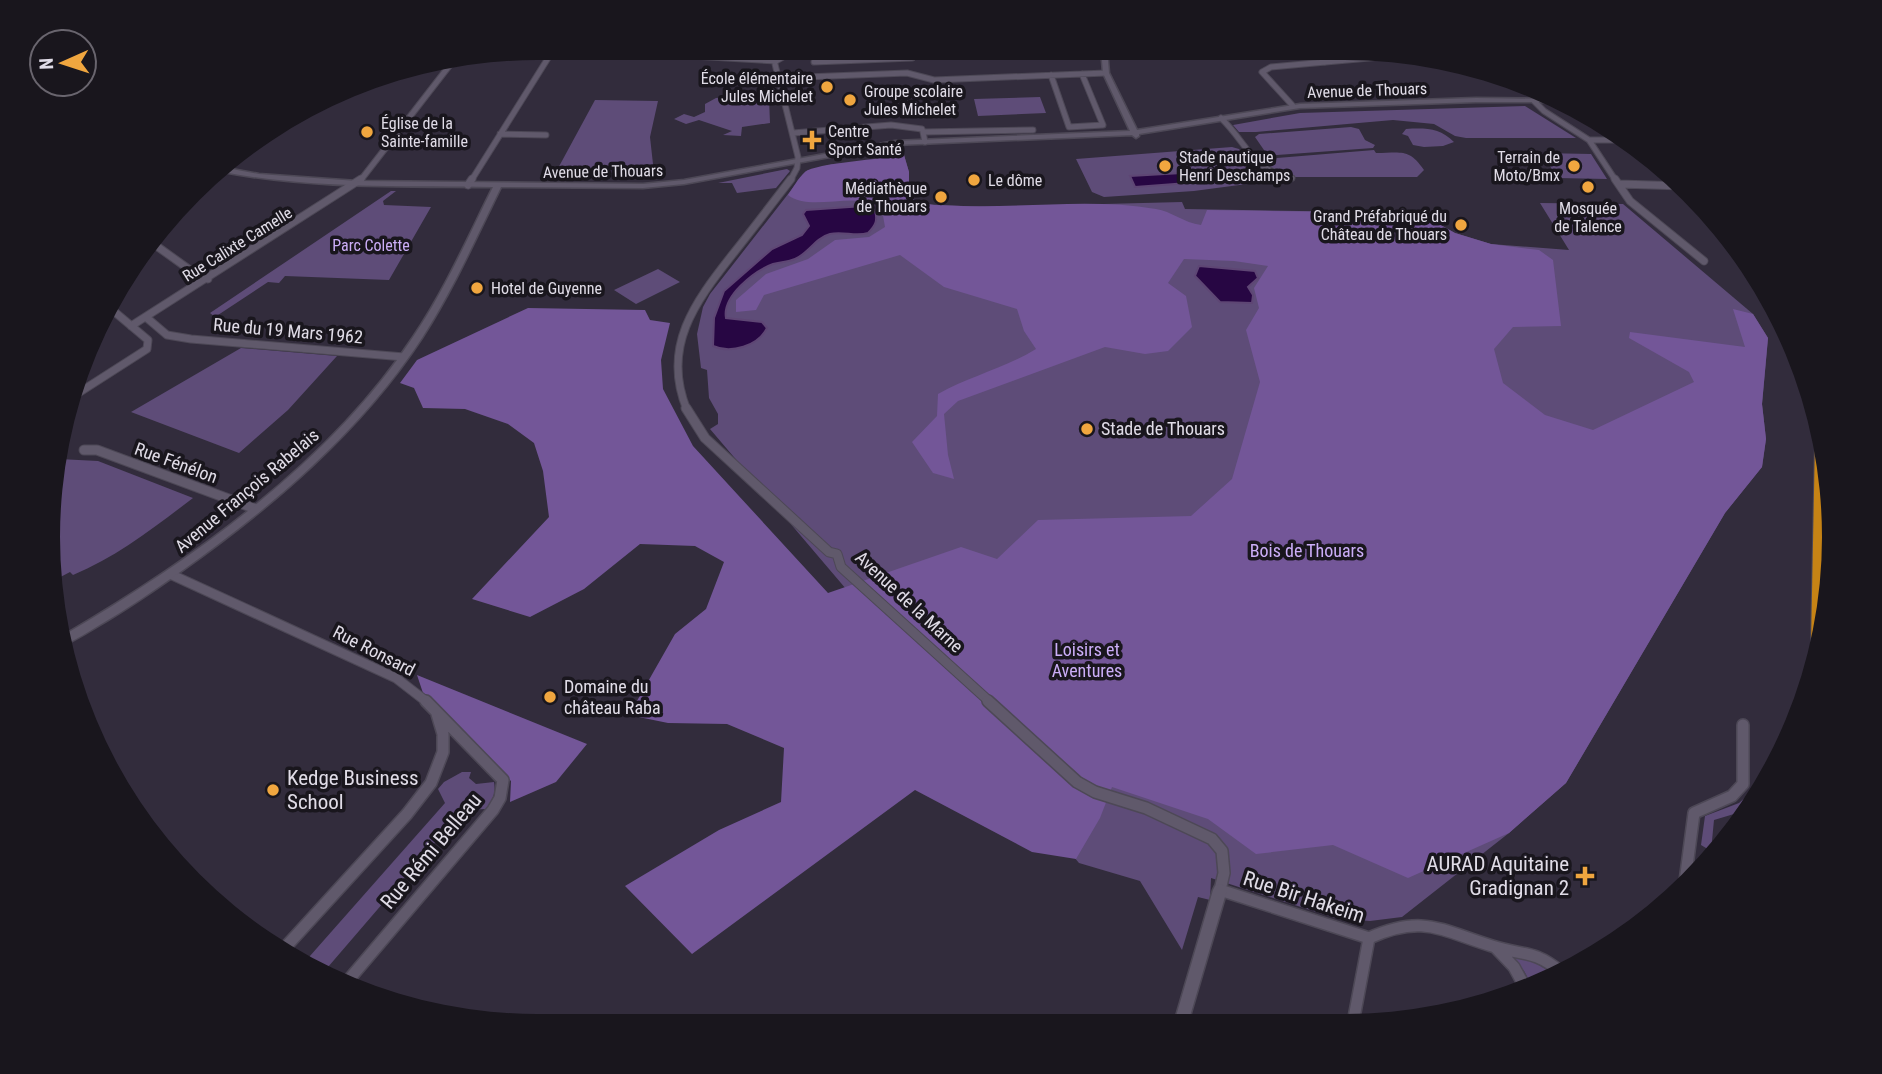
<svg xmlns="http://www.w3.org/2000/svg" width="1882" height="1074" viewBox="0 0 1882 1074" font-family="'Roboto Condensed',sans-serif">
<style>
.green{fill:#5e4c78}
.forest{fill:#735698}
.water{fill:#270643;stroke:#5e4674;stroke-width:2}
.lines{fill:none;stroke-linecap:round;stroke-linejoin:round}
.minor-far3-casing{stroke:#4d4856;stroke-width:7}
.minor-far2-casing{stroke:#4d4856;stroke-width:9}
.minor-far1-casing{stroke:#4d4856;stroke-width:11}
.minor-casing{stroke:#4d4856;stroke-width:14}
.tertiary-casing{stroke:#4d4856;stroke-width:3}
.motorway-casing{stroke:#4d4856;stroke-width:2}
.minor-far3{stroke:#60596b;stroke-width:5}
.minor-far2{stroke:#60596b;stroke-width:7}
.minor-far1{stroke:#60596b;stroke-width:9}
.minor{stroke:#60596b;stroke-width:11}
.tertiary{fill:#60596b;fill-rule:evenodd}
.motorway{fill:#c68315;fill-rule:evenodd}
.poi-dot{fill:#f0a63f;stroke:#19161d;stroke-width:2.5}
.labels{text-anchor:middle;stroke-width:7;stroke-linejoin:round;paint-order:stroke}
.far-poi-label{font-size:16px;fill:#e0dce7;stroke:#19161d;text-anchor:start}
.far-street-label{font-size:16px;fill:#e0dce7;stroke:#19161d}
.far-park-label{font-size:16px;fill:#ccaef8;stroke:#19161d}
.street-label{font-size:18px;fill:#e0dce7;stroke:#19161d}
.poi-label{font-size:18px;fill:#e0dce7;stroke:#19161d;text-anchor:start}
.park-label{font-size:18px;fill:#ccaef8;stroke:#19161d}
.near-poi-label{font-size:21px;fill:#e0dce7;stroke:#19161d;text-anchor:start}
.near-street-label{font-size:21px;fill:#e0dce7;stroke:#19161d}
</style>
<rect width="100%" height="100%" fill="#322c3c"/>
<path class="green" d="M728 92 729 96 735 94 736 99 769 98 770 123 742 127 741 136 723 135 732 131 699 120 686 124 674 119 684 114 694 117 705 112V104L716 98 728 97Z
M1040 97 1046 113 978 116 974 99Z
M595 100 658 101 650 137 654 173 556 172Z
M1525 106 1576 138H1466L1455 136 1434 124 1393 120 1256 132H1239L1233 125 1300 113Z
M1351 127 1359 129 1365 140 1375 145 1373 148 1277 155 1266 153 1255 137 1259 134Z
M1406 129C1426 128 1440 128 1454 142L1443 146 1424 147 1413 145 1408 136 1402 134Z
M1232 147 1239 149 1262 182 1194 191 1104 197 1092 192 1076 159Z
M1374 150 1376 153C1401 153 1409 148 1424 170L1417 177H1291L1272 173 1257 159 1269 161 1277 158Z
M1541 153 1591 154 1607 179 1558 178Z
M904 155 909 172V197L919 204 986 207 1182 202 1185 209 1419 213 1455 233 1491 244 1569 250 1540 203 1623 204 1753 314 1768 338 1762 404 1766 439 1762 467 1725 513 1566 783 1509 833 1402 917 1370 921 1335 918 1211 878 1210 900 1198 897 1182 950 1140 881 1079 863 710 429 718 424V414L709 398 707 370 701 368 697 334 703 307 710 294 806 171 833 164 868 162Z
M787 169 790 171 776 188 737 193 732 183H718Z
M391 191H396L383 201 384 205 431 207 389 280 285 276 279 283 268 282 215 317 210 313Z
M658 269 680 282 636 304 614 290Z
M241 348 337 356 288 410 239 453 131 412Z
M59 459 98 461 193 498C156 526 117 557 73 575L70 572 51 582 48 569Z
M462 772H471L469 778 476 784 494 782C496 793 493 800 486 809L463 810 322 974 302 965 445 803 438 789 444 782Z
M1760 784V793L1740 820 1734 814 1714 820 1711 851 1701 845 1705 816 1739 803Z
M1507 952 1530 959 1555 975 1532 986 1524 971Z"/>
<path class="forest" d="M904 155 909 172V197C925 207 943 205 961 206 1026 208 1092 198 1156 209 1171 211 1184 223 1201 225L1207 210 1419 213 1455 233 1491 244 1539 250 1553 260 1561 326 1513 327 1494 349 1503 383 1545 415 1593 430 1694 382 1689 372 1629 338 1630 332 1745 347 1733 309 1753 314 1768 338 1762 404 1766 439 1762 467 1725 513 1566 783 1509 833 1408 878 1333 845 1256 854 1208 819 1112 787 1100 818 1076 859 1032 852 915 790 692 954 625 886 719 830 781 802 784 748 727 724 668 723 629 715 675 634 706 609 724 562 695 546 640 544 584 589 530 617 472 599 549 517 543 471 534 443 508 424 465 409 423 408 414 388 400 383 417 360 528 308 645 310 650 320 670 323 661 360 663 389 693 446 828 593 961 547 997 559 1038 520 1191 516 1232 479 1260 382 1246 330 1259 308 1254 288 1268 266 1234 261 1184 259 1168 283 1186 296 1192 327 1168 351 1145 354 1105 347 958 401 944 414 948 455 954 479 933 473 912 442 937 416 938 394C970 376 1005 368 1036 349L1024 331 1017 309 944 287 900 255 764 295 756 310 736 312V300L766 274 808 259 835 240 869 237 885 227 882 210C875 207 868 202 861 201 839 198 805 209 788 195 793 188 798 178 805 172 816 163 883 159 904 155Z
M417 675 587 744 556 782 510 802 511 781 423 693Z"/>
<path class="water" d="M1182 173 1188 183 1135 187 1130 176Z
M864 206 875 211C878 221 875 226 868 233 856 237 843 231 830 234 815 238 809 253 795 259 788 262 780 262 773 264 754 271 722 296 726 318L762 322 767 328C758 346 731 354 713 346L714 318 724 291 772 249 802 235 809 226 803 214 806 210Z
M1199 266 1255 271 1258 278 1248 287 1253 295 1252 303 1220 302 1195 276Z"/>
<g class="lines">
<g class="minor-far3-casing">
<path id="minor-far3" d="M541 47 776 61
M771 48 798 157 797 168 790 181
M1310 48 1325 62
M776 61 783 57 782 48
M814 62 912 58
M1051 75 1069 127 1103 125 1082 74
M780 78 907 73 934 80 1106 73
M1534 101 1544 111 1589 140 1616 181
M1293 106 1262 72 1271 67 1413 54
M1221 118C1248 144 1251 170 1292 178
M793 133 891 125 922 129 923 132
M500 134 546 135
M1589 140H1628
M925 142 923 132 1033 130
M238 150 241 147
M360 181 453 61
M471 181 555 47"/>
</g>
<g class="minor-far2-casing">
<path id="minor-far2" d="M1615 179 1630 201 1704 261
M1619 184 1684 186
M468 185 472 179
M151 242 197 275 208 279
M147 318 167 335 191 339 404 357
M131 326 361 179
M69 399 147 349 148 340 110 308
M687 410C661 347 695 302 732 255 752 230 771 205 791 179"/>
</g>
<g class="minor-far1-casing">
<path id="minor-far1" d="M686 408 705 438 829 552 837 554 841 567 990 702
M84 450H97L256 509
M170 574 396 678 427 702"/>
</g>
<g class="minor-casing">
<path id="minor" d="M988 701 1077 782 1095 792 1146 808 1212 839 1222 851 1224 873 1220 890 1369 938C1423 914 1440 930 1492 946 1523 956 1533 949 1561 972
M1684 889 1694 813 1732 796 1743 784V725
M1495 947 1514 967 1526 989
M281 952 407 814 431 783 443 752V734L437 714
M346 983 493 810 500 798 503 780 426 701
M1353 1023 1369 938"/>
</g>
<g class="tertiary-casing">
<path id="tertiary" d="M1101 48H1107L1109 73 1137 130 1300 104 1476 98 1556 99 1564 102H1476L1300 108 1139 134V136L1136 138 1132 135 895 145 684 184 643 188 501 187C476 238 453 290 422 338 361 431 273 506 183 570 155 590 127 609 98 626 88 632 77 639 66 644L64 635C192 560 330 463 413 337 445 290 468 237 493 187 402 186 308 189 218 171L221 167 259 174 357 181 643 184 684 180 895 141 1130 131 1103 73Z
M1220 884 1225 886 1227 890 1188 1023H1174L1213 890 1215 886Z"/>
</g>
<g class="motorway-casing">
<path id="motorway" d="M1823 437 1831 488V597L1819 650 1811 644 1815 442Z"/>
</g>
<use href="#minor-far3" class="minor-far3"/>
<use href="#minor-far2" class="minor-far2"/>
<use href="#minor-far1" class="minor-far1"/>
<use href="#minor" class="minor"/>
<use href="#tertiary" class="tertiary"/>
<use href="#motorway" class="motorway"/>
</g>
<g class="poi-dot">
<circle cx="827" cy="87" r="7"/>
<circle cx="850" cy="100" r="7"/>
<circle cx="367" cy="132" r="7"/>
<path d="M808.5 129.5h7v7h7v7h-7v7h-7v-7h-7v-7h7z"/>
<circle cx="1165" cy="166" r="7"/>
<circle cx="1574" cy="166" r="7"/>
<circle cx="974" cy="180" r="7"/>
<circle cx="1588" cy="187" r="7"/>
<circle cx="941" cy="197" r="7"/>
<circle cx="1461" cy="225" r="7"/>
<circle cx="477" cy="288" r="7"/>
<circle cx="1087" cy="429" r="7"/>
<circle cx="550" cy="697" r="7"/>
<circle cx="273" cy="790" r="7"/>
<path d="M1581.5 865.5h7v7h7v7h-7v7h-7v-7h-7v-7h7z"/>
</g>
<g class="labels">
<g class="far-poi-label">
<text x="813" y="84" text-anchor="end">École élémentaire<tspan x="813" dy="18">Jules Michelet</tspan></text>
<text x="864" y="97">Groupe scolaire<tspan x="864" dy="18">Jules Michelet</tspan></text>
<text x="381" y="129">Église de la<tspan x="381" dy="18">Sainte-famille</tspan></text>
<text x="828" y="137">Centre<tspan x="828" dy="18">Sport Santé</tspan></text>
<text x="1179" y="163">Stade nautique<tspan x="1179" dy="18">Henri Deschamps</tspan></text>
<text x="1560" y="163" text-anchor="end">Terrain de<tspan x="1560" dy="18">Moto/Bmx</tspan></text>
<text x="988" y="186">Le dôme</text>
<text x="927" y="194" text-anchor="end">Médiathèque<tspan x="927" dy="18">de Thouars</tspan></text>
<text x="1588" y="214" text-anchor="middle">Mosquée<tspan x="1588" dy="18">de Talence</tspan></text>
<text x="1447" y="222" text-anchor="end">Grand Préfabriqué du<tspan x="1447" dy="18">Château de Thouars</tspan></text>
<text x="491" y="294">Hotel de Guyenne</text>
</g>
<g class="far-street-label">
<text transform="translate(1367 90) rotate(-2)" y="6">Avenue de Thouars</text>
<text transform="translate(603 171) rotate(-1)" y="6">Avenue de Thouars</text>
<text transform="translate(237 244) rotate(-32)" y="6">Rue Calixte Camelle</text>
</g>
<g class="far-park-label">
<text x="371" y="251">Parc Colette</text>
</g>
<g class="street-label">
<text transform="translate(288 331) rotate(5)" y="6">Rue du 19 Mars 1962</text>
<text transform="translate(176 463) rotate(20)" y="6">Rue Fénélon</text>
<text transform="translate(247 491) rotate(-40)" y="6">Avenue François Rabelais</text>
<text transform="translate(909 602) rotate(43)" y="6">Avenue de la Marne</text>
<text transform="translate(374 651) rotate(27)" y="6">Rue Ronsard</text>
</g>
<g class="poi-label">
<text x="1101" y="435">Stade de Thouars</text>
<text x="564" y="693">Domaine du<tspan x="564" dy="21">château Raba</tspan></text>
</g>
<g class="park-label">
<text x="1307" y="557">Bois de Thouars</text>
<text x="1087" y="656">Loisirs et<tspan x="1087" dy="21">Aventures</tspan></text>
</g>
<g class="near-poi-label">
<text x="287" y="785">Kedge Business<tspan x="287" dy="24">School</tspan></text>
<text x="1569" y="871" text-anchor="end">AURAD Aquitaine<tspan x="1569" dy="24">Gradignan 2</tspan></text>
</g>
<g class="near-street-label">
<text transform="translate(431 851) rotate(-50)" y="7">Rue Rémi Belleau</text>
<text transform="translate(1304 897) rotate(18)" y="7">Rue Bir Hakeim</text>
</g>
</g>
<path d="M0 0H1882V1074H0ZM537 60H1345A477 477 0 0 1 1822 537V537A477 477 0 0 1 1345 1014H537A477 477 0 0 1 60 537V537A477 477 0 0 1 537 60Z" fill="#19161d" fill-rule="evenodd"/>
<g transform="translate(63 63) rotate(267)"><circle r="33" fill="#19161d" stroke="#69656e" stroke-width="2"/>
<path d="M0-5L12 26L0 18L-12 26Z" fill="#f0a63f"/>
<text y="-10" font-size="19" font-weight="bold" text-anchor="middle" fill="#e0dce7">N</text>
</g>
</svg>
